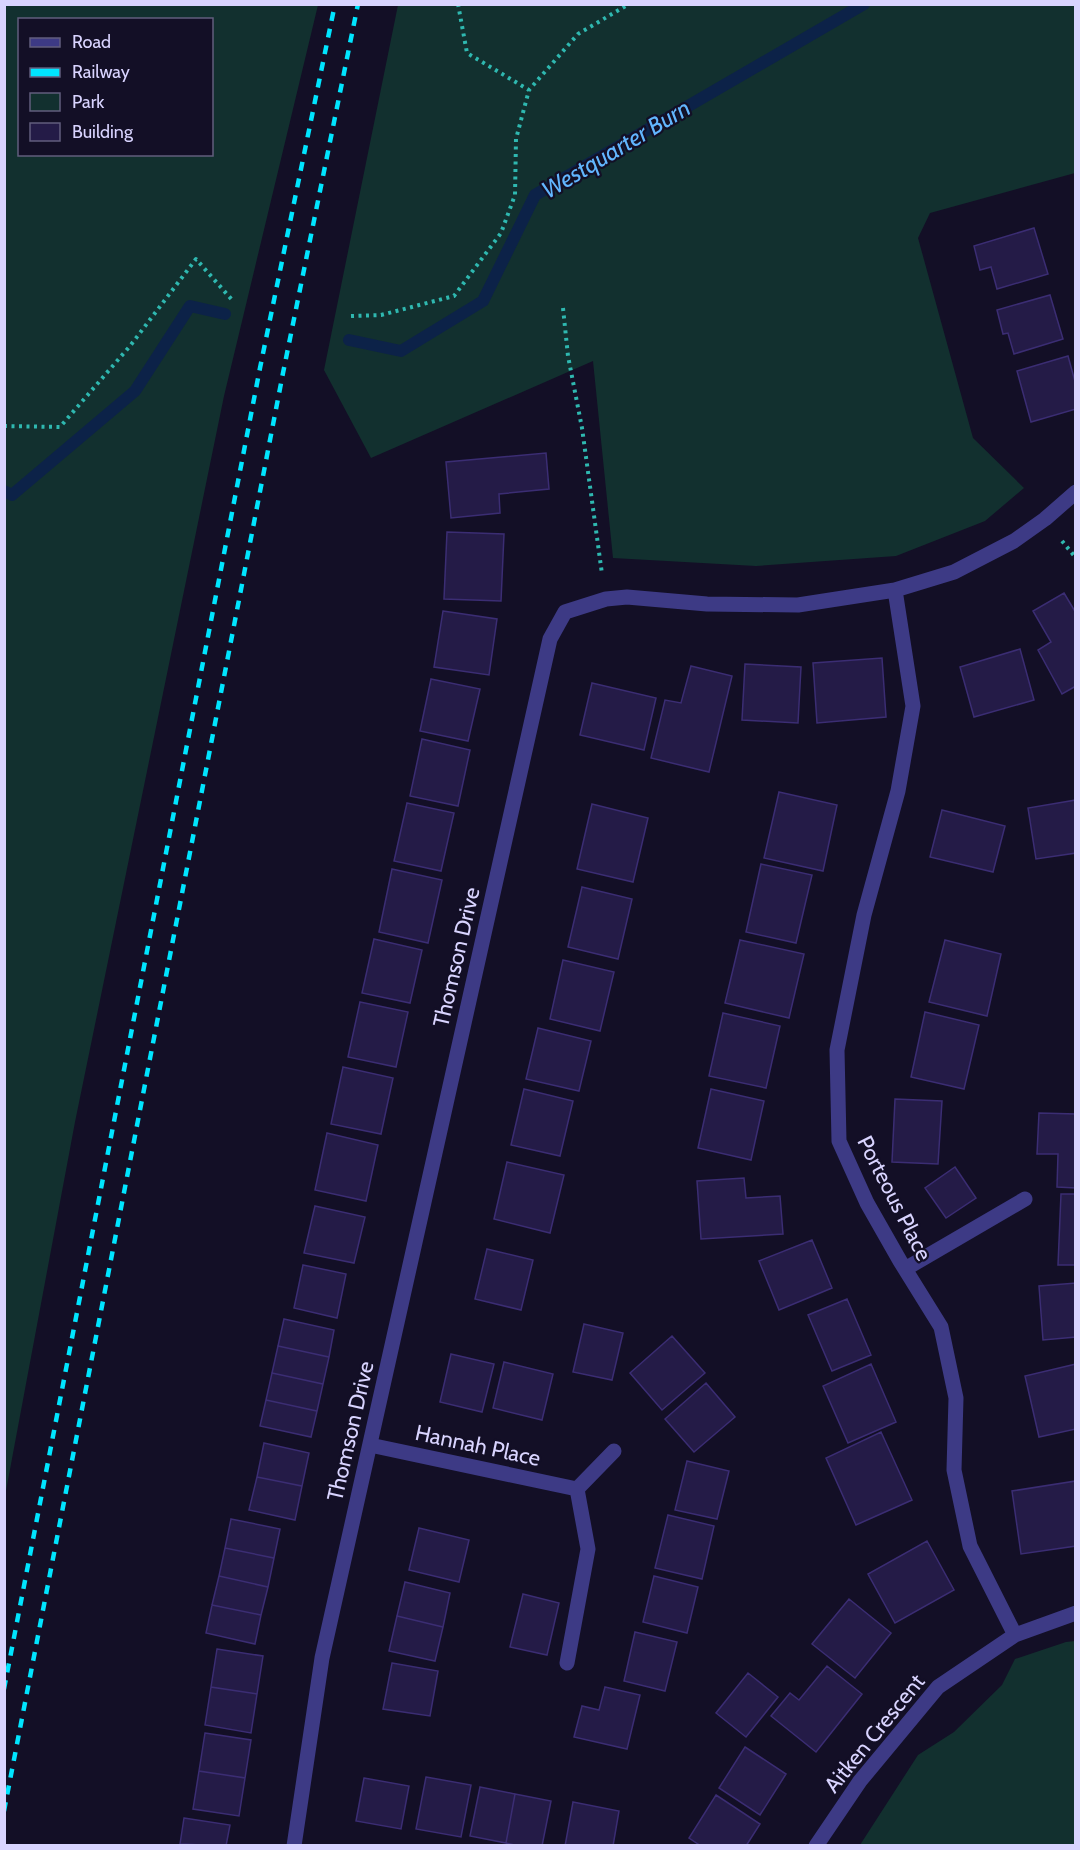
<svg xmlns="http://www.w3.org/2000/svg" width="1080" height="1850" viewBox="0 0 1080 1850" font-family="Cabin,sans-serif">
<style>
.green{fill:#12302f;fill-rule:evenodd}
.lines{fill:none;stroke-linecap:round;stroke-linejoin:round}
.stream{stroke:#0c2248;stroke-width:12}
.building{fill:#241b47;stroke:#3b2d73;stroke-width:1.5}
.path{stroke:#2fb8b0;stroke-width:4;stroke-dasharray:3 4.5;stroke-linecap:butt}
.minor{stroke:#3d3a85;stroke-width:15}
.rail{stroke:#00e5ff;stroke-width:4.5;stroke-dasharray:9 8;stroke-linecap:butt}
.labels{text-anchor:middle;stroke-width:4.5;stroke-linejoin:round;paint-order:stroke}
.street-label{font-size:22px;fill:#d9d4ff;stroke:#130f26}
.water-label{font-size:24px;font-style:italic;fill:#62b6ff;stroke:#130f26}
</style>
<rect width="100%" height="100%" fill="#130f26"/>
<path class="green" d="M5 4 318 5 224 396 75 1122 5 1496ZM20 20H212V154H20Z
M398 5H1075V173L930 213 918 238 973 438 1024 488 985 521 896 556 756 566 613 558 593 361 371 458 324 370Z
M1075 1641V1845H860L918 1755 954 1732 1002 1685 1015 1659 1066 1642Z"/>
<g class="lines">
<path class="stream" d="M349 340 401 351 483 301 535 195 864 4
M4 491 12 495 135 391 190 306 225 314"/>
</g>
<path class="building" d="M1034 228 1048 274 997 289 991 267 980 270 974 246Z
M1050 295 1063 339 1014 354 1008 333 1003 334 997 310Z
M1068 356 1076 385V409L1031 422 1017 371Z
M546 453 549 489 499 494 500 513 451 518 446 462Z
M447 532 504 534 501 601 444 599Z
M1064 593 1076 613V686L1062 694 1038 650 1051 642 1033 611Z
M443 611 497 619 489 675 434 667Z
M1020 649 1034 700 974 717 960 667Z
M882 658 886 717 817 723 813 663Z
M745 664 801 667 798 723 742 720Z
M691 666 732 676 709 772 651 758 665 700 681 703Z
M431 679 480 689 468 741 420 731Z
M592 683 656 698 644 750 580 735Z
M422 739 470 750 458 806 410 796Z
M779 792 837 805 823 871 764 858Z
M1076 800V853L1036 859 1028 808Z
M407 803 454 813 441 871 394 861Z
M592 804 648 818 633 882 577 869Z
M942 810 1005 826 993 872 930 857Z
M761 864 812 875 796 943 746 932Z
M392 869 442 880 428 943 379 932Z
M582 887 632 899 618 959 568 947Z
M374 939 422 950 410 1003 362 993Z
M740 940 804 954 789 1018 725 1003Z
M945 940 1001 954 987 1016 929 1002Z
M563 960 614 972 600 1031 550 1019Z
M360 1002 408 1012 396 1067 348 1057Z
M925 1012 979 1025 964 1089 911 1077Z
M723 1013 780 1026 766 1088 709 1076Z
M538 1028 591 1041 579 1091 526 1079Z
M343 1067 393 1078 381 1134 331 1124Z
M524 1089 573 1101 560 1156 511 1145Z
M711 1089 764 1101 751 1160 698 1148Z
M895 1099 942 1101 938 1164 892 1162Z
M1039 1113 1076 1114V1188L1057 1187 1058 1154H1037Z
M327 1133 378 1145 366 1201 315 1190Z
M507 1162 564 1175 550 1233 494 1219Z
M955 1167 976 1198 946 1218 925 1188Z
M744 1178 746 1198 780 1196 783 1234 701 1239 697 1181Z
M1061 1194H1076V1265H1058Z
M315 1206 365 1217 354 1263 304 1253Z
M812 1240 832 1288 779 1310 759 1261Z
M487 1249 533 1260 521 1310 475 1299Z
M303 1265 346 1274 337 1318 294 1308Z
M1076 1283V1337L1043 1340 1039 1286Z
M847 1299 871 1355 832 1371 808 1315Z
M284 1319 334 1330 329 1357 278 1346Z
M584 1324 623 1333 612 1380 573 1372Z
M672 1336 705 1373 662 1410 630 1373Z
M278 1346 329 1357 323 1384 272 1373Z
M451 1354 494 1364 482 1412 440 1402Z
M504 1362 553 1374 542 1420 493 1408Z
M871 1364 896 1422 848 1443 823 1386Z
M1076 1364V1429L1039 1437 1025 1376Z
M272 1373 323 1384 317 1411 266 1400Z
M706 1383 735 1417 694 1452 665 1419Z
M266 1400 317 1411 311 1437 260 1426Z
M881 1432 912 1500 856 1525 826 1458Z
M264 1443 309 1453 302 1486 257 1477Z
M687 1461 729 1471 717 1519 675 1510Z
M257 1477 302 1486 295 1520 249 1510Z
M1076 1481V1546L1021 1554 1012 1491Z
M668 1515 714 1526 702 1579 655 1568Z
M231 1519 280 1529 274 1558 225 1548Z
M419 1528 469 1540 459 1582 409 1570Z
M927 1541 954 1590 895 1623 868 1574Z
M225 1548 274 1558 268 1587 219 1576Z
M219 1576 268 1587 261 1615 212 1605Z
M654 1576 698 1587 687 1633 643 1622Z
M405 1582 450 1593 443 1627 397 1616Z
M523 1594 559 1603 547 1655 510 1647Z
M849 1599 891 1633 855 1678 812 1644Z
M212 1605 261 1615 255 1644 206 1633Z
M397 1616 443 1627 435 1661 389 1651Z
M635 1632 677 1642 665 1691 624 1681Z
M217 1649 263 1656 257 1694 211 1687Z
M392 1663 438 1671 430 1716 383 1709Z
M827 1666 862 1694 816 1752 771 1716 790 1693 799 1700Z
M748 1673 778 1697 746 1737 716 1713Z
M211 1687 257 1694 251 1733 205 1725Z
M605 1687 640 1695 627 1749 574 1737 582 1706 599 1710Z
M205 1733 251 1740 245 1778 199 1771Z
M745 1747 786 1774 760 1815 719 1788Z
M199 1771 245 1778 239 1816 193 1809Z
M426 1777 471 1785 461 1837 416 1829Z
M364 1778 409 1786 401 1829 356 1821Z
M480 1787 515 1794 506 1843 470 1836Z
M515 1794 551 1801 542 1846H519L506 1843Z
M716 1795 760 1824 746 1846H701L689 1838Z
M573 1802 619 1811 613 1846H565Z
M184 1818 230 1825 226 1846 180 1844Z"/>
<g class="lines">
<path class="path" d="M458 4 467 53 529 90
M563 308 568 356 582 428 602 574
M351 316 381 315 454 296 501 233 515 195 516 139 529 90 578 34 629 4
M4 426 60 427 130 346 196 259 233 301
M1062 541 1076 558"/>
<path class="minor" d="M895 590 913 706 898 791 864 915 837 1050 839 1141 867 1203 900 1261 941 1327 956 1398 954 1470 970 1546 1015 1635
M905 1269 1025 1199
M370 1445 577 1489
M567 1663 588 1549 577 1489 614 1451
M294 1846 322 1658 550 639 565 612 606 599 627 597 707 604 798 605 895 590 954 572 1014 541 1045 519 1076 492
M816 1846 860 1781 938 1687 1015 1635 1076 1613"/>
<path class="rail" d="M4 1689 260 368 335 4
M4 1811 283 373 358 4"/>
</g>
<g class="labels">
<g class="street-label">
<text transform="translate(456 957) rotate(-77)" y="8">Thomson Drive</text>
<text transform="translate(895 1198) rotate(63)" y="8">Porteous Place</text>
<text transform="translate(350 1431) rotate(-77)" y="8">Thomson Drive</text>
<text transform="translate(478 1445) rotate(12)" y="8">Hannah Place</text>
<text transform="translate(874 1733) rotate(-51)" y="8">Aitken Crescent</text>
</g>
<g class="water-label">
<text transform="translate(616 149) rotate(-31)" y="8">Westquarter Burn</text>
</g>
</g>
<rect width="1080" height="1850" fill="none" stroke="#d9d4ff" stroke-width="12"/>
<rect x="18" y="18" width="195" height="138" fill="#130f26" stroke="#625e7d" stroke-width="1.5"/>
<rect x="30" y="38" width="30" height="9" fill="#3d3a85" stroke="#625e7d" stroke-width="1.5"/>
<text x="72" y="48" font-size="18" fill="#d9d4ff">Road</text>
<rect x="30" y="68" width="30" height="9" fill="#00e5ff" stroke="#625e7d" stroke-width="1.5"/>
<text x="72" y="78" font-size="18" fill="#d9d4ff">Railway</text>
<rect x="30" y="93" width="30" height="18" fill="#12302f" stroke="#625e7d" stroke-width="1.5"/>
<text x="72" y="108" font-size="18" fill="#d9d4ff">Park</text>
<rect x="30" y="123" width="30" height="18" fill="#241b47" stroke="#625e7d" stroke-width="1.5"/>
<text x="72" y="138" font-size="18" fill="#d9d4ff">Building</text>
</svg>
